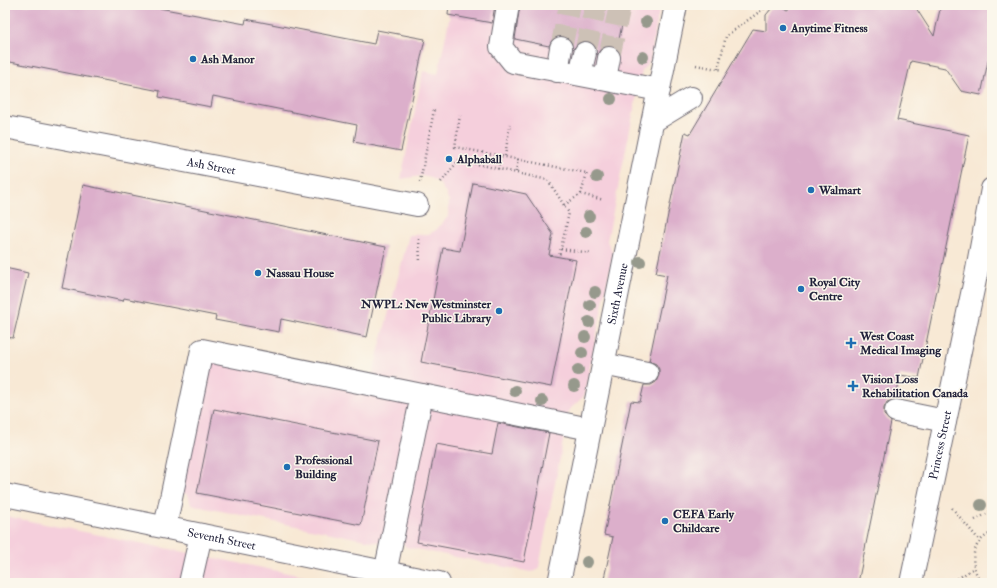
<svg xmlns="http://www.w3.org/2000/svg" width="997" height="588" viewBox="0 0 997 588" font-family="'IM FELL Double Pica',serif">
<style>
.built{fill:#f5cfdc}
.building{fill:#dcafcb}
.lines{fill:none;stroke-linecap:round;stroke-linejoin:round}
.minor-tunnel{stroke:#cdc1b6;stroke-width:22;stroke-dasharray:22 11;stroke-linecap:butt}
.minor-casing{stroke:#6d6871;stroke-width:24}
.path{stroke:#6d6871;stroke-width:2.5;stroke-dasharray:1 3;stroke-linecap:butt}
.minor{stroke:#fff;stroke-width:22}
.tree{fill:#96998c}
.poi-dot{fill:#1f6fb2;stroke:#fbf7ec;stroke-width:1.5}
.labels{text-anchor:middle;stroke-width:3;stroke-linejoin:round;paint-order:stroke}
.poi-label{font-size:12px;font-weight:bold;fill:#22223b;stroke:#fbf7ec;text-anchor:start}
.street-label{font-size:12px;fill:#22223b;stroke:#fbf7ec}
</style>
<rect width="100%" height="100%" fill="#fbf7ec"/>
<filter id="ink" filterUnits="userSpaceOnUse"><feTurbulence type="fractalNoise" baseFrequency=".025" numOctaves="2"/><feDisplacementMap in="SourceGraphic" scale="8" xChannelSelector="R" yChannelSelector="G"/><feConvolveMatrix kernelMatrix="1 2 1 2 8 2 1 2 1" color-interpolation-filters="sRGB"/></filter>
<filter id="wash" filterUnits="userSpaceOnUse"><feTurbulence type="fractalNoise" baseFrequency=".012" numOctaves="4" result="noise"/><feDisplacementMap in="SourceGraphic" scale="16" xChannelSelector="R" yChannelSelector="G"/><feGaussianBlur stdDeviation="0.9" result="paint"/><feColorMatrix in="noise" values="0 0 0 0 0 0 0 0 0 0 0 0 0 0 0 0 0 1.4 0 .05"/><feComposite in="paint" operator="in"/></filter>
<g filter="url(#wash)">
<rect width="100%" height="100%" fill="#f8e9d5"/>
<path class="built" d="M452 5H660L650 60 642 71 607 241 613 254 584 396 569 410 539 567 536 571 531 572 406 547 403 543 402 539 376 542 191 505 188 494 172 492 202 350 370 384 409 235 429 234 436 230 448 217 449 201 445 192 439 183 431 178 421 176 401 179 423 71 438 74Z
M5 516 338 583H5Z"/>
<g id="blocks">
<path class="building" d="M5 5H143L245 24 246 19 374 44 377 30 425 39 401 151 354 142 357 125 213 96 211 107 159 97 160 91 5 61Z
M449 5H495L492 23 448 15Z
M520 5H626L617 49 612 46H605L600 50 597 55 594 44 588 41H581L573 49 569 39 563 36H557L552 40 549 46 515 39Z
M796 5H914L934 36 941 5H992V42L981 95 961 91 945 68 911 61 897 120 969 135 919 378 900 375 896 399 887 402 884 408V415L891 422 858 583H603L613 537 604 535 631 401 640 402 644 385H651L656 382 659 375V369L656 364 649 361 667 275 656 273 685 132 690 134 753 29 766 31V15L772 8 782 6 788 10Z
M473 183 526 194 553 234 549 255 576 260 551 387 421 362 443 248 460 251Z
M83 185 386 247 367 337 281 319 279 332 215 320 216 316 124 298 123 301 62 288Z
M5 268 28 273 13 338 5 337Z
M214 409 378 441 361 525 197 493Z
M498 423 549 433 524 562 417 542 436 444 492 454Z"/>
</g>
</g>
<g filter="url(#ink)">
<use href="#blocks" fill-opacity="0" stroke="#6d6871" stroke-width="1"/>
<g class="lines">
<path class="minor-tunnel" d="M561 48 570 5
M585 53 596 5
M609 58 620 5"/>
<g class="minor-casing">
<g id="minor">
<path d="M508 5 501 47 513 62 659 90"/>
<path d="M557 71 561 48"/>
<path d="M580 74 585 53"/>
<path d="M605 79 609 58"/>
<path d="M653 121 691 98"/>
<path id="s1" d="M5 127 417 205"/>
<path d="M603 364 647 373"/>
<path d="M422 395 590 429"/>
<path d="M896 411 945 421"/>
<path id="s2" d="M5 495 439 583"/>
<path d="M165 527 202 350 422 395 383 583"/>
<path d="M190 583 201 535"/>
<path id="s3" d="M559 583 676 5"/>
<path id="s4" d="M911 583 976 275 992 189"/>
</g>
</g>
<path class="path" d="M696 65 723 70
M718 69 726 36 766 7 769 11
M460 115 455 147 587 173 581 194
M505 156 510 124
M498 169 501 156
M516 172 518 158
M420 182 434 110
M441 182 459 160 548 180 569 213 559 257
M564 205 581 194 604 200
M419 239 420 262
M561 249 592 253
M952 508 980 541
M975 520 992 511
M951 583 974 568
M983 583C968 568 970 541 992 533"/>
<use href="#minor" class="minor"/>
</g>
<g class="tree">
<circle cx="646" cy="22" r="6"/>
<circle cx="643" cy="57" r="6"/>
<circle cx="611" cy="99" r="6"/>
<circle cx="597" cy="177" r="6"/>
<circle cx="589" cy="216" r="6"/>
<circle cx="586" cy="232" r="6"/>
<circle cx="640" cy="262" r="6"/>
<circle cx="595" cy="292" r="6"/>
<circle cx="590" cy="305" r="6"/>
<circle cx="589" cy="322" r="6"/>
<circle cx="585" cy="337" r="6"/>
<circle cx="582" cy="353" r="6"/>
<circle cx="578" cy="370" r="6"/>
<circle cx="574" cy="386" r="6"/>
<circle cx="515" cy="391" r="6"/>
<circle cx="542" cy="401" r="6"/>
<circle cx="981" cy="505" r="6"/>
<circle cx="587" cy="562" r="6"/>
</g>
</g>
<g class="poi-dot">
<circle cx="783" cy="28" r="4"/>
<circle cx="193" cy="59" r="4"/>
<circle cx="449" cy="159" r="4"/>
<circle cx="811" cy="190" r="4"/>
<circle cx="258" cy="273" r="4"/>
<circle cx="801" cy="289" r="4"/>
<circle cx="499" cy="311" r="4"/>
<path d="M849 337h4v4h4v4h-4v4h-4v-4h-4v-4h4z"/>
<path d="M851 380h4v4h4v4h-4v4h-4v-4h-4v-4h4z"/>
<circle cx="287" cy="467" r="4"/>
<circle cx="665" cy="521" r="4"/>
</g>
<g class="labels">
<g class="poi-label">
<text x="791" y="32">Anytime Fitness</text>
<text x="201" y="63">Ash Manor</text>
<text x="457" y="163">Alphaball</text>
<text x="819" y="194">Walmart</text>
<text x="266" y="277">Nassau House</text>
<text x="809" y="286">Royal City<tspan x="809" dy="14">Centre</tspan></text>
<text x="491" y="308" text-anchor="end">NWPL: New Westminster<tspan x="491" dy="14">Public Library</tspan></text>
<text x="860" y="340">West Coast<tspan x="860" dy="14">Medical Imaging</tspan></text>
<text x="862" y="383">Vision Loss<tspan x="862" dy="14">Rehabilitation Canada</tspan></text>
<text x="295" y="464">Professional<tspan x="295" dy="14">Building</tspan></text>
<text x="673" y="518">CEFA Early<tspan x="673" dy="14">Childcare</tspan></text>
</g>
<g class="street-label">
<text dy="4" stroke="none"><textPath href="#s1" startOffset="210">Ash Street</textPath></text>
<text dy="4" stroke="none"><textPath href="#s3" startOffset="295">Sixth Avenue</textPath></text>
<text dy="4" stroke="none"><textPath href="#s4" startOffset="141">Princess Street</textPath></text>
<text dy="4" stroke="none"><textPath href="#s2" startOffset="221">Seventh Street</textPath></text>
</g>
</g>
<rect width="997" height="588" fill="none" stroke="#fbf7ec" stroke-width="20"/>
</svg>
